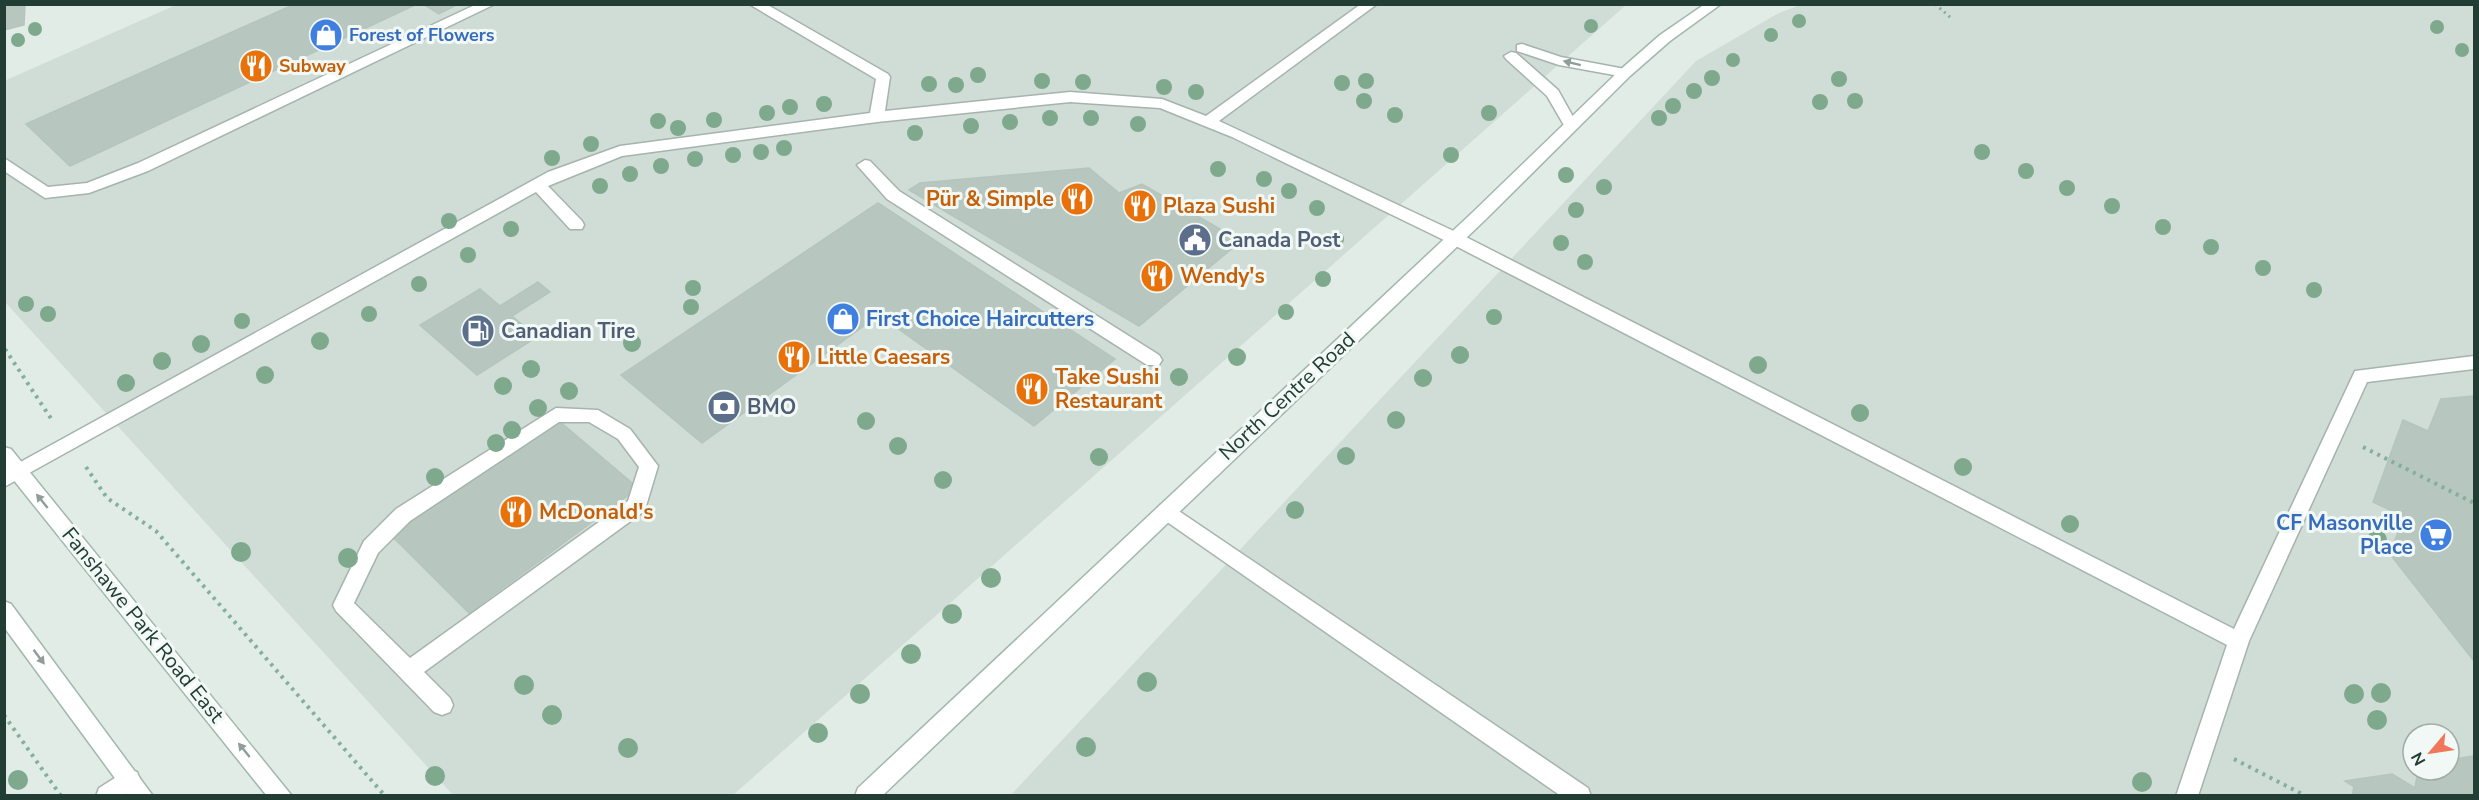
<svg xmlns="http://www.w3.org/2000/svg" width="2479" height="800" viewBox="0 0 2479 800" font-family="'Nunito Sans',sans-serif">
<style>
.built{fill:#d0dcd6;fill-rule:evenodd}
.building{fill:#b7c7c0;stroke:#b4c5bd;stroke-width:1.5}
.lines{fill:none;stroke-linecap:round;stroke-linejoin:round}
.lane-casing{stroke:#a5b4ae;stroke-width:3}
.secondary-casing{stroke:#a0b8ae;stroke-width:3}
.path-far1{stroke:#82af9f;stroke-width:3;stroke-dasharray:2 4;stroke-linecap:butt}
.path{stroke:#82af9f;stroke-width:4;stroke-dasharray:3 5;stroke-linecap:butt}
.lane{fill:#fff;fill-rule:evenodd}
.secondary{fill:#fff;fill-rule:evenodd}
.tree{fill:#7ea98d}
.oneway{fill:#909e9a}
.labels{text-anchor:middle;stroke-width:6;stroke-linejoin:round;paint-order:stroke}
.far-shop-label{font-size:18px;font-weight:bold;fill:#366cbe;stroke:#f2f8f5;text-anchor:start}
.far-food-label{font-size:18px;font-weight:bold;fill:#c56008;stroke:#f2f8f5;text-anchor:start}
.food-label{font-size:21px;font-weight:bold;fill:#c56008;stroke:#f2f8f5;text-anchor:start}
.service-label{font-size:21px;font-weight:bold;fill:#4e5e75;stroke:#f2f8f5;text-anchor:start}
.shop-label{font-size:21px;font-weight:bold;fill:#366cbe;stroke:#f2f8f5;text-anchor:start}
.street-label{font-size:21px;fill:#223d34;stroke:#f2f8f5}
</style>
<rect width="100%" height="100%" fill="#e2ece7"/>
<path class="built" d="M178 4 1626 5 732 796 453 795 5 302 4 81Z
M1803 4 2474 5V795L1010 796 1696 61 1777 14ZM2413 734H2449V770H2413Z"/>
<path class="building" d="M4 4H25L24 25 4 30Z
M295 4H417L70 166 26 124Z
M423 4H458L439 14Z
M1089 168 1119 193 1142 184 1241 241 1139 326 909 190 920 183Z
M878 203 1115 359 1034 426 879 315 702 443 621 375Z
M538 282 550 292 512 316 537 337 477 375 420 325 480 289 500 306Z
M2474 396V661L2389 553 2405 517 2373 502 2403 420 2428 431 2441 399Z
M558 420 638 488 469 613 391 535Z
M2474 756V796H2352L2354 787 2345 781 2392 774 2415 788 2418 770H2449V760Z"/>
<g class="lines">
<g class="lane-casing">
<path id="lane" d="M477 4H495L148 171 89 193 45 198 4 171V158L48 187 87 183 138 163Z
M749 4H766L888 74 890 77 885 111 1070 92 1162 99 1206 116 1361 4H1377L1219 121 1460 234 2234 629 2355 371 2474 356V369L2367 382 2249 641 2198 796H2176L2227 645 1448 242 1232 137 1160 108 1070 102 877 122 622 156 548 186 582 221 584 225 582 229H570L536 192 4 487V471L548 172 620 146 870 113 876 79Z
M1522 44 1561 57 1625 69 1632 73 1625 77 1559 65 1517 51V45Z
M1511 52 1516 53 1558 90 1577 124 1575 127H1565L1547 96 1506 59 1504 56Z
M865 160 870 161 899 191 1159 355 1162 360 1159 365H1147L887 199 857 165Z
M556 408 598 410 630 429 658 466 646 506 643 512 424 672 450 698 453 705 450 712 442 715 434 712 336 611 333 605 364 541 396 509ZM559 422H589L618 439 639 467 628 501 410 658 354 603 378 553 410 521Z
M1167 503 1588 788 1591 796H1561L1160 517 1157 511 1160 505Z
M129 769 137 772 140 779C132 799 114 796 96 796L99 788Z"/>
</g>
<g class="secondary-casing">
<path id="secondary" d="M1705 4H1721L1670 41 1630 76 1485 220 882 796H855L858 788 1473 212 1620 70 1660 35Z
M4 447 11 449 292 796H267L4 468Z
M4 601 11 604 153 796H128L4 627Z"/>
</g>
<path class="path-far1" d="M1935 4 1951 18
M4 348 6 351"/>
<path class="path" d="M5 349 52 420
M2363 447 2474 503
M86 467 107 498 156 531 385 796
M4 715 61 796
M2234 759 2306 796"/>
<use href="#lane" class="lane"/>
<use href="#secondary" class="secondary"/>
</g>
<g class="tree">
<circle cx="1799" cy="21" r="7"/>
<circle cx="1591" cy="26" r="7"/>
<circle cx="2437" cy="27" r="7"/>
<circle cx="35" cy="29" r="7"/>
<circle cx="1771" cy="35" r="7"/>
<circle cx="18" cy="40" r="7"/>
<circle cx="2462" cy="50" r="7"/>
<circle cx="1733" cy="60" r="7"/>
<circle cx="978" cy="75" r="8"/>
<circle cx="1712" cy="78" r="8"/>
<circle cx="1839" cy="79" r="8"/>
<circle cx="1042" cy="81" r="8"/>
<circle cx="1366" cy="81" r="8"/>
<circle cx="1083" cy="82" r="8"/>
<circle cx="1342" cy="83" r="8"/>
<circle cx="929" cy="84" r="8"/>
<circle cx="956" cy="85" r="8"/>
<circle cx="1164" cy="87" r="8"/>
<circle cx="1694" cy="91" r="8"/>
<circle cx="1196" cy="92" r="8"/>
<circle cx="1364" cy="101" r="8"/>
<circle cx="1855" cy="101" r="8"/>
<circle cx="1820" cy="102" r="8"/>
<circle cx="824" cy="104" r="8"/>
<circle cx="1673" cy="106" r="8"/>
<circle cx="790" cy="107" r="8"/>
<circle cx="767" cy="113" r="8"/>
<circle cx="1489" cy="113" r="8"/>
<circle cx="1395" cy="115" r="8"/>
<circle cx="1050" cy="118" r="8"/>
<circle cx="1091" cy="118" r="8"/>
<circle cx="1659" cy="118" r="8"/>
<circle cx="714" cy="120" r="8"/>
<circle cx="658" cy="121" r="8"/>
<circle cx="1010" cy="122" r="8"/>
<circle cx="1138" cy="124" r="8"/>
<circle cx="971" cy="126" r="8"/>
<circle cx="678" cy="128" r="8"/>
<circle cx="915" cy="133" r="8"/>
<circle cx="591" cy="144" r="8"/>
<circle cx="784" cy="148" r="8"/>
<circle cx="761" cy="152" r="8"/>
<circle cx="1982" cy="152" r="8"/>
<circle cx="733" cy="155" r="8"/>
<circle cx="1451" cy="155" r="8"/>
<circle cx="552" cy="158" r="8"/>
<circle cx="695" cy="159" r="8"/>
<circle cx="661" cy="166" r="8"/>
<circle cx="1218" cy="169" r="8"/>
<circle cx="2026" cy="171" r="8"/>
<circle cx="630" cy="174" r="8"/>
<circle cx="1566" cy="175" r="8"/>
<circle cx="1264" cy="179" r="8"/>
<circle cx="600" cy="186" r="8"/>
<circle cx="1604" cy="187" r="8"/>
<circle cx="2067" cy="188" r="8"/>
<circle cx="1289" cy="191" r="8"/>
<circle cx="2112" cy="206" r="8"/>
<circle cx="1317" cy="208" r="8"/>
<circle cx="1576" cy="210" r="8"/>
<circle cx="449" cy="221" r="8"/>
<circle cx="2163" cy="227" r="8"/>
<circle cx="511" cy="229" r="8"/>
<circle cx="1336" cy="239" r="8"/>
<circle cx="1561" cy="243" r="8"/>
<circle cx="2211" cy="247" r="8"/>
<circle cx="468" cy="255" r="8"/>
<circle cx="1585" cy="262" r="8"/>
<circle cx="2263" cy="268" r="8"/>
<circle cx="1323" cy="279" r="8"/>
<circle cx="419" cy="284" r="8"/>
<circle cx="693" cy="288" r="8"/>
<circle cx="2314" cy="290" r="8"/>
<circle cx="26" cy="304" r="8"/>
<circle cx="691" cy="307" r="8"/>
<circle cx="1286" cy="312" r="8"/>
<circle cx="48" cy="314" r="8"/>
<circle cx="369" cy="314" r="8"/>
<circle cx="1494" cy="317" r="8"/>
<circle cx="242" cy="321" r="8"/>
<circle cx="320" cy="341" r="9"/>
<circle cx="632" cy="343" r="9"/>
<circle cx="201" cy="344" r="9"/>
<circle cx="1460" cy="355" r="9"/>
<circle cx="1237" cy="357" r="9"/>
<circle cx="162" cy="361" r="9"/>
<circle cx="1758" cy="365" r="9"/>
<circle cx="531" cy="369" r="9"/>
<circle cx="265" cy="375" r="9"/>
<circle cx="1179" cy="377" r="9"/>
<circle cx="1423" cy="378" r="9"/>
<circle cx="126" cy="383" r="9"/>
<circle cx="503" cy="386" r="9"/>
<circle cx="569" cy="391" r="9"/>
<circle cx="538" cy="408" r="9"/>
<circle cx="1860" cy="413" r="9"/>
<circle cx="1396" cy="420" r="9"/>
<circle cx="866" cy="421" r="9"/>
<circle cx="512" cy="430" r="9"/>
<circle cx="496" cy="443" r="9"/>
<circle cx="898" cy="446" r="9"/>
<circle cx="1346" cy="456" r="9"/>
<circle cx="1099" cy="457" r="9"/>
<circle cx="1963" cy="467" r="9"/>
<circle cx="435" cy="477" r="9"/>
<circle cx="943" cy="480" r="9"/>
<circle cx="1295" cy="510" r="9"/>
<circle cx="2070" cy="524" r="9"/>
<circle cx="2377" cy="540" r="10"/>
<circle cx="241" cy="552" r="10"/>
<circle cx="348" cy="558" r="10"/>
<circle cx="991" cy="578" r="10"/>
<circle cx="952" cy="614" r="10"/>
<circle cx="911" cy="654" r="10"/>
<circle cx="1147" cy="682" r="10"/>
<circle cx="524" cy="685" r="10"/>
<circle cx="2381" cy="693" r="10"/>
<circle cx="860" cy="694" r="10"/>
<circle cx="2354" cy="694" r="10"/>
<circle cx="552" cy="715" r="10"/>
<circle cx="2377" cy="720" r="10"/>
<circle cx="818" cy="733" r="10"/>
<circle cx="1086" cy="747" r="10"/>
<circle cx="628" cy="748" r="10"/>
<circle cx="435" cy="776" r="10"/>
<circle cx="18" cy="780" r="10"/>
<circle cx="2142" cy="782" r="10"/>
</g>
<defs><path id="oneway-solid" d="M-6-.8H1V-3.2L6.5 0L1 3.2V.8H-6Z" transform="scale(1.5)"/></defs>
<g class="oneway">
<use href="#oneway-solid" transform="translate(1572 63) rotate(-166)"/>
<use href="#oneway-solid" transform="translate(42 501) rotate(-129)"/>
<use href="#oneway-solid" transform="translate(39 657) rotate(53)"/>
<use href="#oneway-solid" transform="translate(244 750) rotate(-129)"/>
</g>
<defs>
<g id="shop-disc" transform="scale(1.725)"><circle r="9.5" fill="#3f7fe0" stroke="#f2f8f5"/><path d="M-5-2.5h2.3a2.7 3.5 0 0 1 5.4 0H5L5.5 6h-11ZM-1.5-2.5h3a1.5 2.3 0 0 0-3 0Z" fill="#fff"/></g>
<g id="restaurant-disc" transform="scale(1.725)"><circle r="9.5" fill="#e8710a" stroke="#f2f8f5"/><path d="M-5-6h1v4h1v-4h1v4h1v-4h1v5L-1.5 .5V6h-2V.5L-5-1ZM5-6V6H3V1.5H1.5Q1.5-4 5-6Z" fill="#fff"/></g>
<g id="civic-disc" transform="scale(1.725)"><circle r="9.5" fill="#5c6f8a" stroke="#f2f8f5"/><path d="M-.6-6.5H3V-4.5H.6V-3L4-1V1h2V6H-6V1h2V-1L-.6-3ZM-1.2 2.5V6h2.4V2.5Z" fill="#fff"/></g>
<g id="fuel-disc" transform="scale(1.725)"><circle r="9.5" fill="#5c6f8a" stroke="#f2f8f5"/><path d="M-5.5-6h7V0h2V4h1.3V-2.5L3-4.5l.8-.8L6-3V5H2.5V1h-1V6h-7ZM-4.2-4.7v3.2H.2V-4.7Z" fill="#fff"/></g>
<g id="bank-disc" transform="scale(1.725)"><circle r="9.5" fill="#5c6f8a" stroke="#f2f8f5"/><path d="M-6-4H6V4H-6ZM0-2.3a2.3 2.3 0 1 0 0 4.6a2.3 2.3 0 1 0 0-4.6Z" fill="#fff"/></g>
<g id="supermarket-disc" transform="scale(1.725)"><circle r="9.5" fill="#3f7fe0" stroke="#f2f8f5"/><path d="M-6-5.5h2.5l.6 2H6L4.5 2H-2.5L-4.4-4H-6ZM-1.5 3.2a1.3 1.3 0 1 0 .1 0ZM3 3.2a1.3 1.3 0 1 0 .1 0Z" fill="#fff"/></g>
</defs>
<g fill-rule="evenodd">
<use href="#shop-disc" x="326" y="35"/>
<use href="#restaurant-disc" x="256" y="66"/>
<use href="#restaurant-disc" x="1077" y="199"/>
<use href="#restaurant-disc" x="1140" y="206"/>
<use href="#civic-disc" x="1195" y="240"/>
<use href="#restaurant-disc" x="1157" y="276"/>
<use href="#shop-disc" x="843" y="319"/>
<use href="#fuel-disc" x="478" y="331"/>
<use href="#restaurant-disc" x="794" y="357"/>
<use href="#restaurant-disc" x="1032" y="389"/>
<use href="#bank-disc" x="724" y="407"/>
<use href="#restaurant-disc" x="516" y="512"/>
<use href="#supermarket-disc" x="2436" y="535"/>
</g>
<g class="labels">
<g class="far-shop-label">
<text x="349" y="41">Forest of Flowers</text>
</g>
<g class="far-food-label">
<text x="279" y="72">Subway</text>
</g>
<g class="food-label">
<text x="1054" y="206" text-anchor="end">Pür &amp; Simple</text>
<text x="1163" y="213">Plaza Sushi</text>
<text x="1180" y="283">Wendy's</text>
<text x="817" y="364">Little Caesars</text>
<text x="1055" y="384">Take Sushi<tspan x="1055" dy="24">Restaurant</tspan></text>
<text x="539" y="519">McDonald's</text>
</g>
<g class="service-label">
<text x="1218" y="247">Canada Post</text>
<text x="501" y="338">Canadian Tire</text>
<text x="747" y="414">BMO</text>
</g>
<g class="shop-label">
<text x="866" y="326">First Choice Haircutters</text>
<text x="2413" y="530" text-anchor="end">CF Masonville<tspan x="2413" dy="24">Place</tspan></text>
</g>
<g class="street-label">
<text transform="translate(1287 396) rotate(-43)" y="7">North Centre Road</text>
<text transform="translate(143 625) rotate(51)" y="7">Fanshawe Park Road East</text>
</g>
</g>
<rect width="2479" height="800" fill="none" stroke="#223d34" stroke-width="12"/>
<g transform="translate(2431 752) rotate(241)"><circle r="28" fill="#f2f8f5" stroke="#9fada8" stroke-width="1.5"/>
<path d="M0-4.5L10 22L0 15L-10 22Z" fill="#f1775b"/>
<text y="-9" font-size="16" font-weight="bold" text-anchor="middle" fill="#223d34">N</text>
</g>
</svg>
